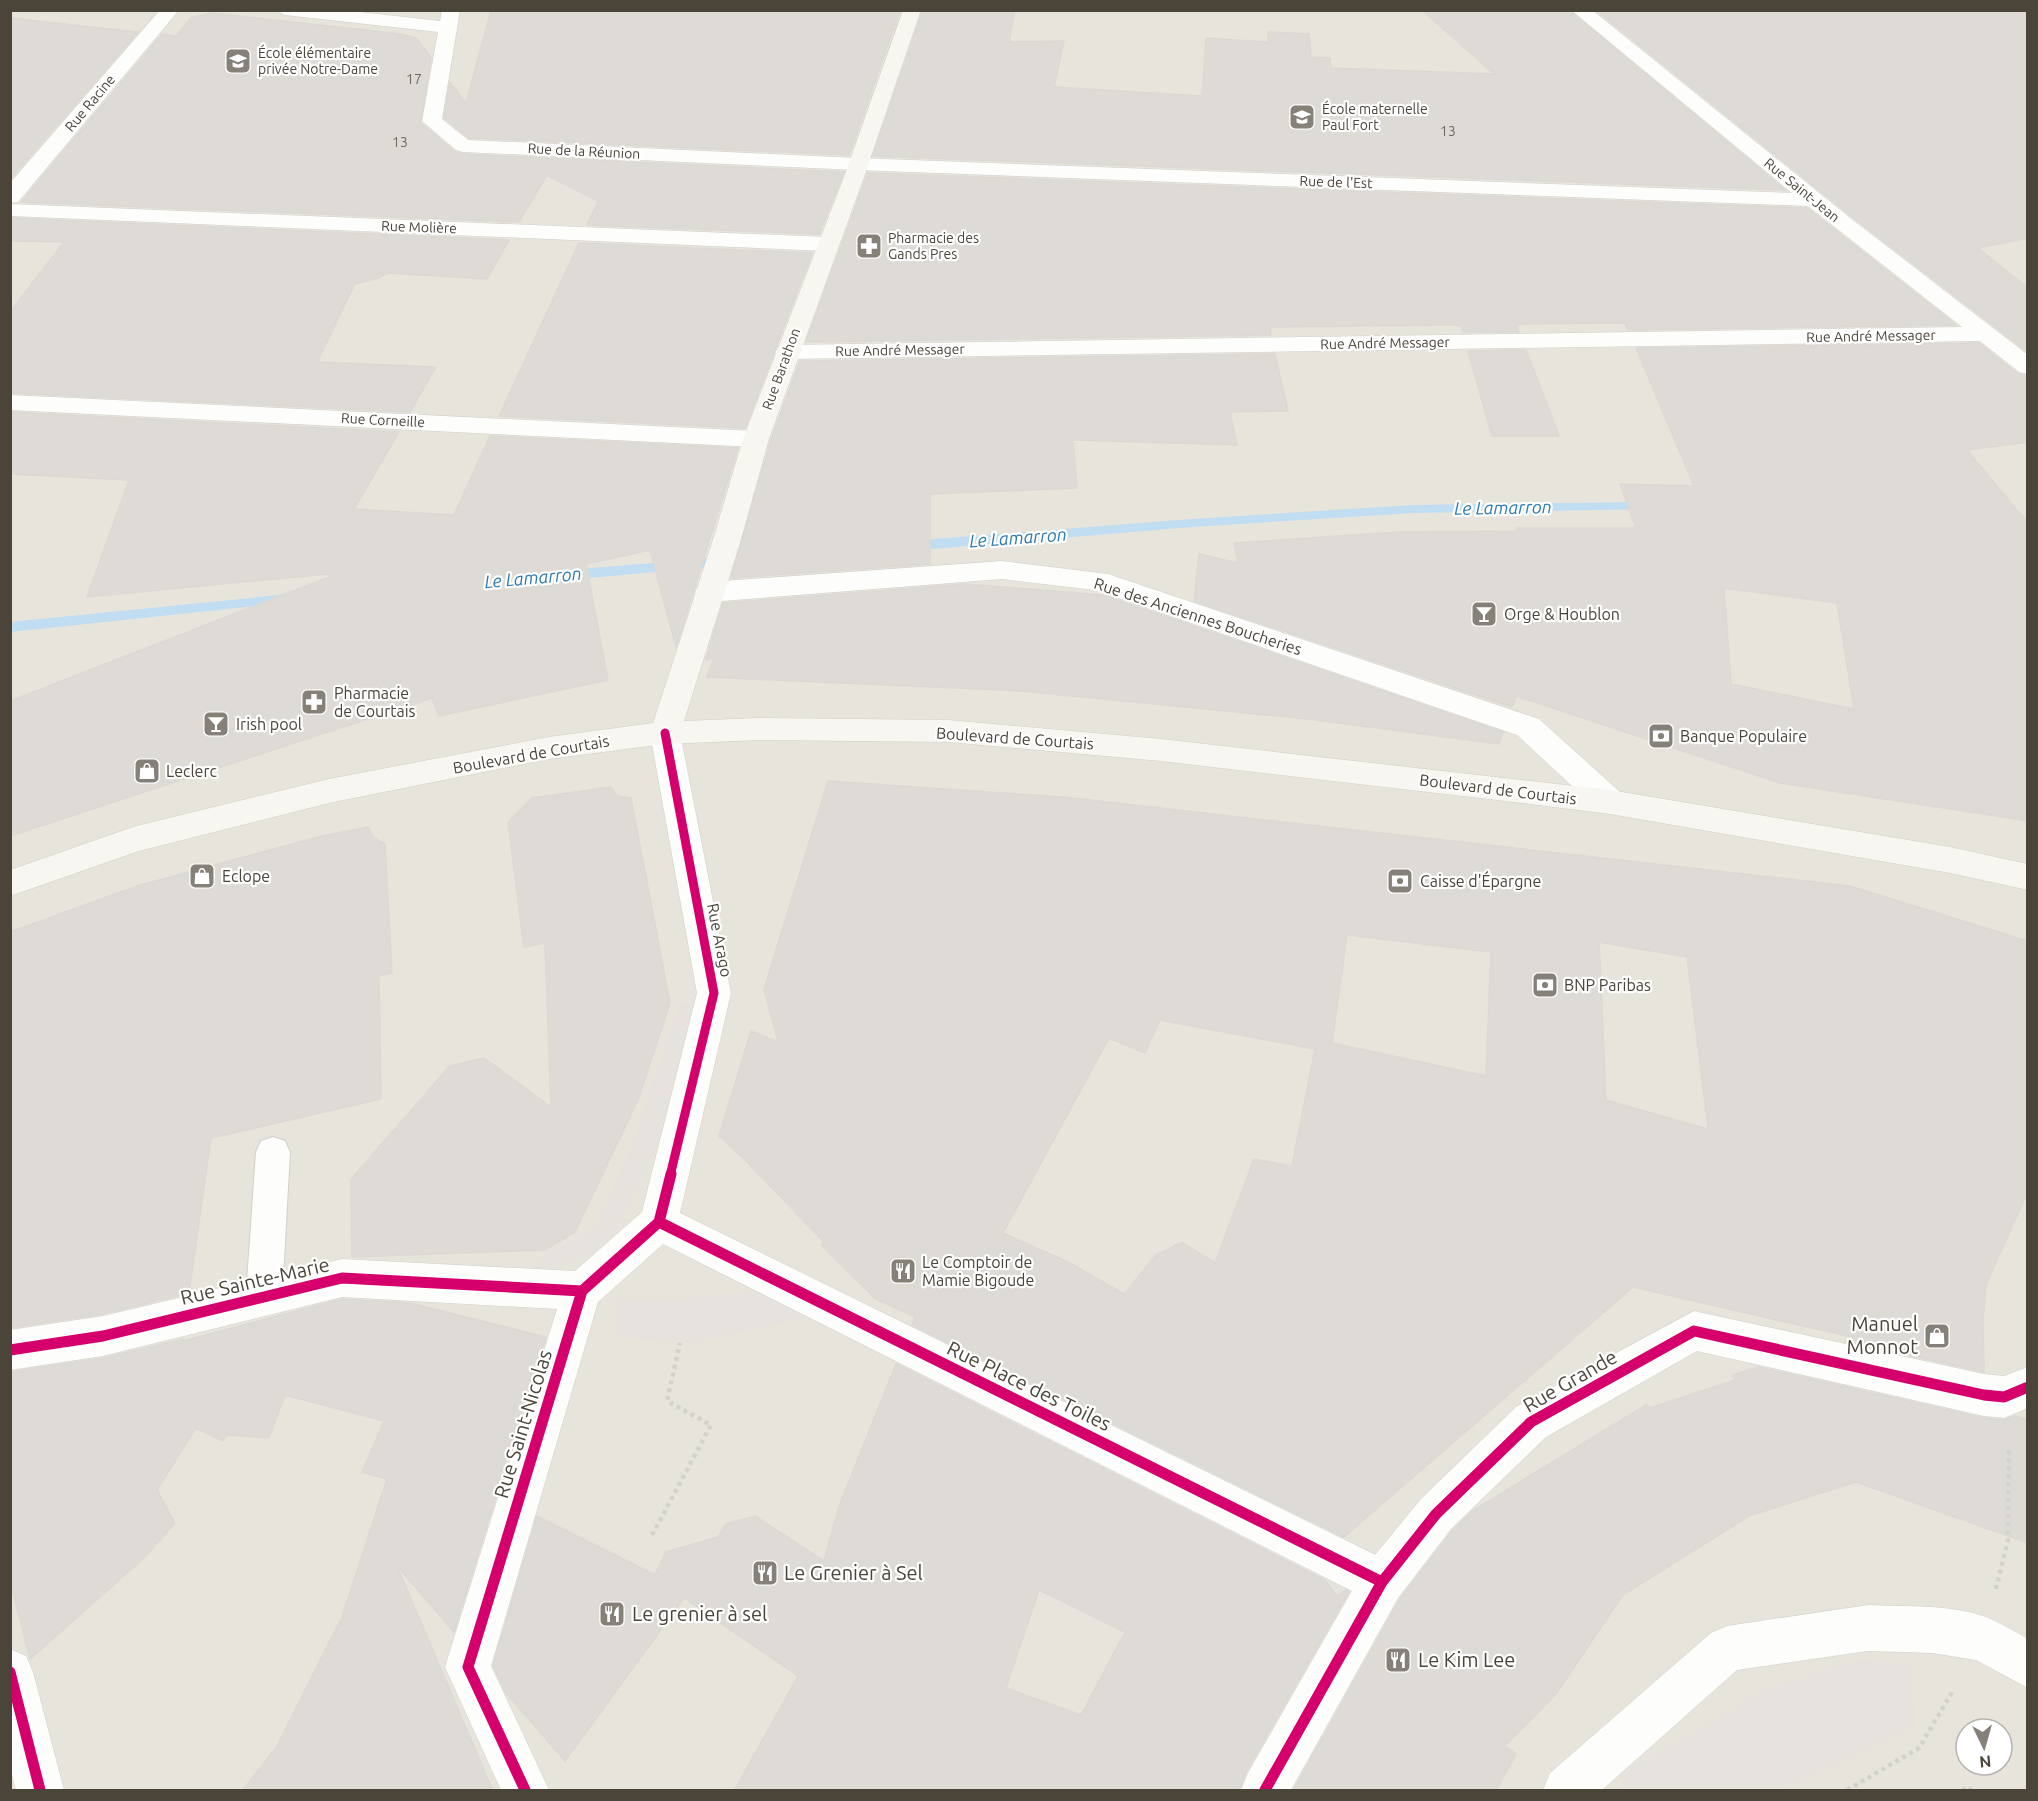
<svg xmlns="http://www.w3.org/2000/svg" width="2038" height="1801" viewBox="0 0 2038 1801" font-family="Ubuntu,sans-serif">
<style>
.residential{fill:#e7e4dc;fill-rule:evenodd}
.parking{fill:#e6e3df}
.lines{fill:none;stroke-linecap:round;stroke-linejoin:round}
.stream{fill:#c0ddf1;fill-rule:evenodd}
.building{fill:#dedbd6;stroke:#dcd9d4;stroke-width:1.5;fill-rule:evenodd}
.service-casing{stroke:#d2d0cb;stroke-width:2}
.pedestrian-casing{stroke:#d2d0cb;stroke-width:1}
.minor-casing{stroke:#d2d0cb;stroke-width:1}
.secondary-casing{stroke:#d3cfc5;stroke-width:1}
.path{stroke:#d3d2cc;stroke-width:4.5;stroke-dasharray:4 4;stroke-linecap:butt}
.service{fill:#fdfdfc;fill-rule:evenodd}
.pedestrian{fill:#fdfdfc;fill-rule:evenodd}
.minor{fill:#fdfdfc;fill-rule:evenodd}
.secondary{fill:#f7f6f1;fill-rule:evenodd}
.cycleway-far1-casing{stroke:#fff;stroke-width:13}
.cycleway-casing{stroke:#fff;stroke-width:15}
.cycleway-far1{stroke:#d6006c;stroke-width:9}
.cycleway{stroke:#d6006c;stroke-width:11}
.labels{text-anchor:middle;stroke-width:4.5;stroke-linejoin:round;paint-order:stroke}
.far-poi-label{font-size:14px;fill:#4b4439;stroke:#fff;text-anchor:start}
.number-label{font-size:14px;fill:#706a61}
.far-street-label{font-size:14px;fill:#4b4439;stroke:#fff}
.poi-label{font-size:16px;fill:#4b4439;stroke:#fff;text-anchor:start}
.street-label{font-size:16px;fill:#4b4439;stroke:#fff}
.water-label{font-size:18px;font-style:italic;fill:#2e7ab2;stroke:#fff}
.near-street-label{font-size:20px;fill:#4b4439;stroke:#fff}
.near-poi-label{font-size:20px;fill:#4b4439;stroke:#fff;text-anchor:start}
</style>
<rect width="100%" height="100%" fill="#f4f2ee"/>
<path class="residential" d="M11 11H2027V1790H11ZM1966 1729H2002V1765H1966Z"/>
<path class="parking" d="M704 998 671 1116 624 1217 596 1250 561 1268 533 1277 534 1263 595 1228 631 1148 679 1005Z
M758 1291 807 1300 796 1321 689 1343 635 1339 613 1334 616 1299 684 1298Z
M1857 1659 1912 1664 1916 1726 1780 1790H1624L1620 1776 1759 1693Z"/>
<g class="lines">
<path class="stream" d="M1649 502 1654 503 1656 506 1654 509 1413 513 1192 527 908 551 901 546 908 541 1192 519 1413 505Z
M727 557 734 562 732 565 567 580 560 575 567 570Z
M290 594 297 599 295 602 10 632V622Z"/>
</g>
<path class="building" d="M491 10H900L849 155 469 138 444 118 450 82 466 103Z
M923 10H1015L1009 42 1064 41 1054 87 1202 96 1206 38 1268 42V32L1309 34 1311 57 1330 58 1331 68 1494 74 1422 10H1569L1785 190 873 156Z
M1596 10H2028V238L1978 248 2028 288V352L1850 215Z
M210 13 402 34 417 39 431 57 421 123 455 152 462 154 844 172 819 234 587 225 598 201 547 175 519 222 21 202 162 34 176 36 191 18Z
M10 18 138 32 10 179Z
M868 173 1807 208 1956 325 1628 330 1625 323 1516 324 1519 332H1463L1461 325 1270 327 1271 335 806 342Z
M10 218 509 240 487 279 387 273 379 278 355 284 317 362 436 367 410 412 10 393V312L64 242 10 241Z
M579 243 812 253 745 428 499 416Z
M1979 343 2018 374 2028 376V442L1967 450 2028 523V821L1780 783 1516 696 1512 707 1194 601 1199 554 1238 563 1234 543 1399 532 1518 531 1517 528H1636L1620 484 1694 486 1636 348ZM1724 588 1837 603 1854 709 1731 684Z
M1526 350 1559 436H1492L1468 351Z
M1275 354 1288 411 1230 412 1237 445 1073 440 1077 488 930 494V564L731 578 771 440 800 361Z
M10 412 399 432 354 509 454 515 490 436 738 448 676 647 650 550 586 564 608 680 439 716 432 698 10 836V701L329 577 328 574 87 597 129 480 10 474Z
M964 584 1103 595 1503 732 1499 744 1308 719 1021 691 707 677 714 658 706 660 723 603Z
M828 781 1063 797 1850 886 2028 941V1191L1986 1285 1983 1320 1984 1372 1845 1341 1856 1338 1633 1287 1344 1537 912 1325 915 1317 876 1299 821 1245 824 1242 745 1160 719 1136 751 1031 778 1042 764 989ZM1347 935 1491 952 1486 1076 1332 1043ZM1599 942 1687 957 1708 1129 1606 1100ZM1160 1020 1315 1049 1292 1166 1254 1159 1215 1263 1182 1242 1156 1255 1124 1294 1070 1263 1003 1233 1109 1038 1145 1053Z
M611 787 617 796 631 798 670 1003 638 1100 575 1232 545 1250 352 1257 351 1179 450 1066 484 1058 551 1107 545 943 524 947 508 822 532 798Z
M368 827 374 838 385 844 392 973 379 976 381 1099 211 1138 189 1293 103 1314 10 1328V932L137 886 322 836Z
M342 1299 410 1303 546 1337 494 1495 496 1496 454 1632 397 1566 493 1791H242L276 1748 342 1617 387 1479 362 1472 384 1421 285 1395 269 1438 227 1435 223 1441 196 1428 157 1490 175 1523 144 1558 30 1659 10 1580V1372L104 1358 183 1339V1341Z
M896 1364 1325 1580 1337 1596 1346 1590 1349 1592 1246 1772 1239 1791H734L798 1676 684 1598 565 1761 506 1693 493 1666 537 1516 655 1575 666 1552 718 1537 726 1524 755 1516 824 1561 839 1506ZM1039 1590 1125 1632 1081 1715 1006 1688Z
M1758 1367 1984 1418 2004 1420 2015 1416 2028 1420V1543L1856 1482 1749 1516 1623 1595 1556 1694 1505 1746 1516 1754 1496 1791H1293L1400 1599 1453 1530 1474 1510 1646 1405 1650 1408 1735 1380 1732 1375Z"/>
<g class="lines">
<g class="service-casing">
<path id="service" d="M273 1137 285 1141 290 1152 282 1296 277 1308 264 1313 251 1308 246 1296 256 1152 261 1141Z"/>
</g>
<g class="pedestrian-casing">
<path id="pedestrian" d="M1694 1311 1984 1374 2004 1376 2028 1367V1408L2004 1418 1984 1416 1697 1351 1546 1437 1451 1529 1398 1598 1291 1790H1241L1248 1773 1366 1566 1421 1499 1516 1407Z"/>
</g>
<g class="minor-casing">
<path id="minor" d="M160 10H179L18 202 10 203V183Z
M276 10H342L440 21 442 10H460L442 119 468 140 857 158 1792 193 1571 10H1592L1849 217 2028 355V374L2019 372 1980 341 787 359 779 357 775 352 779 347 787 345 1962 327 1808 206 857 170 463 152 456 150 422 121 438 32 285 15Z
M10 204 827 237 835 239 838 244 835 249 827 251 10 216Z
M10 395 756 431 765 433 769 439 765 445 756 447 10 410Z
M1002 561 1108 574 1539 719 1621 793 1626 802 1621 811 1610 814 1599 811 1517 735 1095 590 1002 579 709 602 699 599 695 592 699 585 709 582Z
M665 722 676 725 680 733 731 993 680 1213 1398 1566 1404 1582 1398 1598 1382 1604 1366 1598 663 1244 598 1302 491 1666 549 1790H501L445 1667 557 1309 342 1297 103 1356 10 1370V1330L103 1316 342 1259 575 1271 642 1212 697 993 650 733 654 725Z
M1868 1605C1906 1607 1949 1604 1986 1617 2000 1623 2014 1631 2028 1639V1688L1976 1660 1932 1653 1868 1651 1737 1670 1602 1790H1543L1550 1773 1711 1633 1727 1626Z
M10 1649 26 1656 33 1672 64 1790H16L10 1767Z"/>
</g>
<g class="secondary-casing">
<path id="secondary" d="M903 10H921L864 177 769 439 740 543 684 721 759 718 948 720 1161 739 1610 790 1950 847 2028 864V890L1950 873 1610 814 1497 800 1161 761 948 742 759 740 665 744 549 759 329 803 139 851 10 896V870L136 826 329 779 549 737 653 723 712 543 743 439 844 177Z"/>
</g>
<path class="path" d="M652 1535 711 1425 667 1401 680 1343
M1996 1589 2008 1540 2009 1448
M1847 1790 1919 1748 1954 1689
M1962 1790 1969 1787 1971 1790"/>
<use href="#service" class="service"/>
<use href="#pedestrian" class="pedestrian"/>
<use href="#minor" class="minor"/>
<use href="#secondary" class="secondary"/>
<g class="cycleway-far1-casing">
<path id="cycleway-far1" d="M665 733 714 993 670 1176"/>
</g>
<g class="cycleway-casing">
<path id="cycleway" d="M659 1222 1382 1582
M659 1222 671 1174
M10 1350 103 1336 342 1278 582 1291
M10 1672 40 1790
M525 1790 468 1667 582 1291 659 1222
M1265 1790 1382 1582 1436 1514 1531 1422 1694 1331 1984 1395 2004 1397 2028 1387"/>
</g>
<use href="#cycleway-far1" class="cycleway-far1"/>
<use href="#cycleway" class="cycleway"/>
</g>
<defs>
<g id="school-square" transform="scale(1.35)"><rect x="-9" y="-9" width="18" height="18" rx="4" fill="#868178" stroke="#fff"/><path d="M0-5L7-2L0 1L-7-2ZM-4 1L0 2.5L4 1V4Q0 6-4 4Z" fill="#fff"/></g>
<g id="pharmacy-square" transform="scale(1.35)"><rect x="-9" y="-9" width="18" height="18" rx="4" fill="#868178" stroke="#fff"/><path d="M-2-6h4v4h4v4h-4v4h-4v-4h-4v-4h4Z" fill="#fff"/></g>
<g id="bar-square" transform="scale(1.35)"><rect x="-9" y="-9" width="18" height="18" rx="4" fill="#868178" stroke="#fff"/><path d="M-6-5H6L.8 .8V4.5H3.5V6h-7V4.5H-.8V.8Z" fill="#fff"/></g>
<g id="bank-square" transform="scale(1.35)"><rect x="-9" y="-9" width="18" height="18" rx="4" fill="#868178" stroke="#fff"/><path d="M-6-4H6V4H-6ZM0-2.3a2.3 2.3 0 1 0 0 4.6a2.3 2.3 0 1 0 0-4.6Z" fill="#fff"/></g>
<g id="shop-square" transform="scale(1.35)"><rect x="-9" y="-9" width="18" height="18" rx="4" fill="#868178" stroke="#fff"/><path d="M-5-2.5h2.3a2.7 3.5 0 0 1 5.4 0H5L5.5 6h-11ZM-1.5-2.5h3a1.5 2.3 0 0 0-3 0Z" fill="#fff"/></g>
<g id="restaurant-square" transform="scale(1.35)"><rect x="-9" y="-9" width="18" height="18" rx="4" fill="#868178" stroke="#fff"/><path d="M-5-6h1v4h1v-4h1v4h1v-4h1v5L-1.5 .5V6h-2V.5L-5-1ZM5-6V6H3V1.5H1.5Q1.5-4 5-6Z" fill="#fff"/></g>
</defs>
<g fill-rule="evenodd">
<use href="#school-square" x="238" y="61"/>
<use href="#school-square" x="1302" y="117"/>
<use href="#pharmacy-square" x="869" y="246"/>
<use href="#bar-square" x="1484" y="614"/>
<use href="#pharmacy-square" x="314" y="702"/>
<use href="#bar-square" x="216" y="724"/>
<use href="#bank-square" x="1661" y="736"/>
<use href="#shop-square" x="147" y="771"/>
<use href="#shop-square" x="202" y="876"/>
<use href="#bank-square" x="1400" y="881"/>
<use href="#bank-square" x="1545" y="985"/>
<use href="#restaurant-square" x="903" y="1271"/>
<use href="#shop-square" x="1937" y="1336"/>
<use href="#restaurant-square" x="765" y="1573"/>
<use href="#restaurant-square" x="612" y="1614"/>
<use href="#restaurant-square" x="1398" y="1660"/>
</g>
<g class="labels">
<g class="far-poi-label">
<text x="258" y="58">École élémentaire<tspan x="258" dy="16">privée Notre-Dame</tspan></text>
<text x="1322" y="114">École maternelle<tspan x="1322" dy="16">Paul Fort</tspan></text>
<text x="888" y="243">Pharmacie des<tspan x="888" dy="16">Gands Pres</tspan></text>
</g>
<g class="number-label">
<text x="414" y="84">17</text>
<text x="1448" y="136">13</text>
<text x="400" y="147">13</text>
</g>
<g class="far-street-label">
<text transform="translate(90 103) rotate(-50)" y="5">Rue Racine</text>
<text transform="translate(584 151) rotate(3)" y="5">Rue de la Réunion</text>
<text transform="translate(1336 182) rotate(2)" y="5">Rue de l'Est</text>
<text transform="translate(1802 190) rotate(39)" y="5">Rue Saint-Jean</text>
<text transform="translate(419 227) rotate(2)" y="5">Rue Molière</text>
<text transform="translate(1871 336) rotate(-1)" y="5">Rue André Messager</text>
<text transform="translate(1385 343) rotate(-1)" y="5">Rue André Messager</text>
<text transform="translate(900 350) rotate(-1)" y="5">Rue André Messager</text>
<text transform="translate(781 369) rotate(-70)" y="5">Rue Barathon</text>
<text transform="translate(383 420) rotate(3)" y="5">Rue Corneille</text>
</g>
<g class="poi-label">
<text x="1504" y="620">Orge &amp; Houblon</text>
<text x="334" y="699">Pharmacie<tspan x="334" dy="18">de Courtais</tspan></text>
<text x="236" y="730">Irish pool</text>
<text x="1680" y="742">Banque Populaire</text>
<text x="166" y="777">Leclerc</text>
<text x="222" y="882">Eclope</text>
<text x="1420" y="887">Caisse d'Épargne</text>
<text x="1564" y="991">BNP Paribas</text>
<text x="922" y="1268">Le Comptoir de<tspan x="922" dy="18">Mamie Bigoude</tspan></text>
</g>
<g class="street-label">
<text transform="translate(1198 616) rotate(18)" y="6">Rue des Anciennes Boucheries</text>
<text transform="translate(1015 738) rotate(4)" y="6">Boulevard de Courtais</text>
<text transform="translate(531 754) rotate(-10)" y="6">Boulevard de Courtais</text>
<text transform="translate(1498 789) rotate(7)" y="6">Boulevard de Courtais</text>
<text transform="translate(720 940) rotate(79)" y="6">Rue Arago</text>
</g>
<g class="water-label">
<text transform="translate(1503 508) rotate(-1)" y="6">Le Lamarron</text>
<text transform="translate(1018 538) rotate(-4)" y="6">Le Lamarron</text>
<text transform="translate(533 578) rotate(-5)" y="6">Le Lamarron</text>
</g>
<g class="near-street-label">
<text transform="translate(255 1281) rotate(-13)" y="7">Rue Sainte-Marie</text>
<text transform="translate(1570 1381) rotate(-30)" y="7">Rue Grande</text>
<text transform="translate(1029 1386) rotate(26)" y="7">Rue Place des Toiles</text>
<text transform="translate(523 1424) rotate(-73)" y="7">Rue Saint-Nicolas</text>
</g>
<g class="near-poi-label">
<text x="1918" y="1331" text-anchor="end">Manuel<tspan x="1918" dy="23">Monnot</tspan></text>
<text x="784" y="1580">Le Grenier à Sel</text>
<text x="632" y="1621">Le grenier à sel</text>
<text x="1418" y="1667">Le Kim Lee</text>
</g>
</g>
<rect width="2038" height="1801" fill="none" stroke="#4b4439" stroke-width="24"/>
<g transform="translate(1984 1747) rotate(175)"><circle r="28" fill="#ffffff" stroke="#b7b4b0" stroke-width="1.5"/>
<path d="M0-4.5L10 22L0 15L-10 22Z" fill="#868178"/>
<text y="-9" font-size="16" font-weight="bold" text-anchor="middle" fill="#4b4439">N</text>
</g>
</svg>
